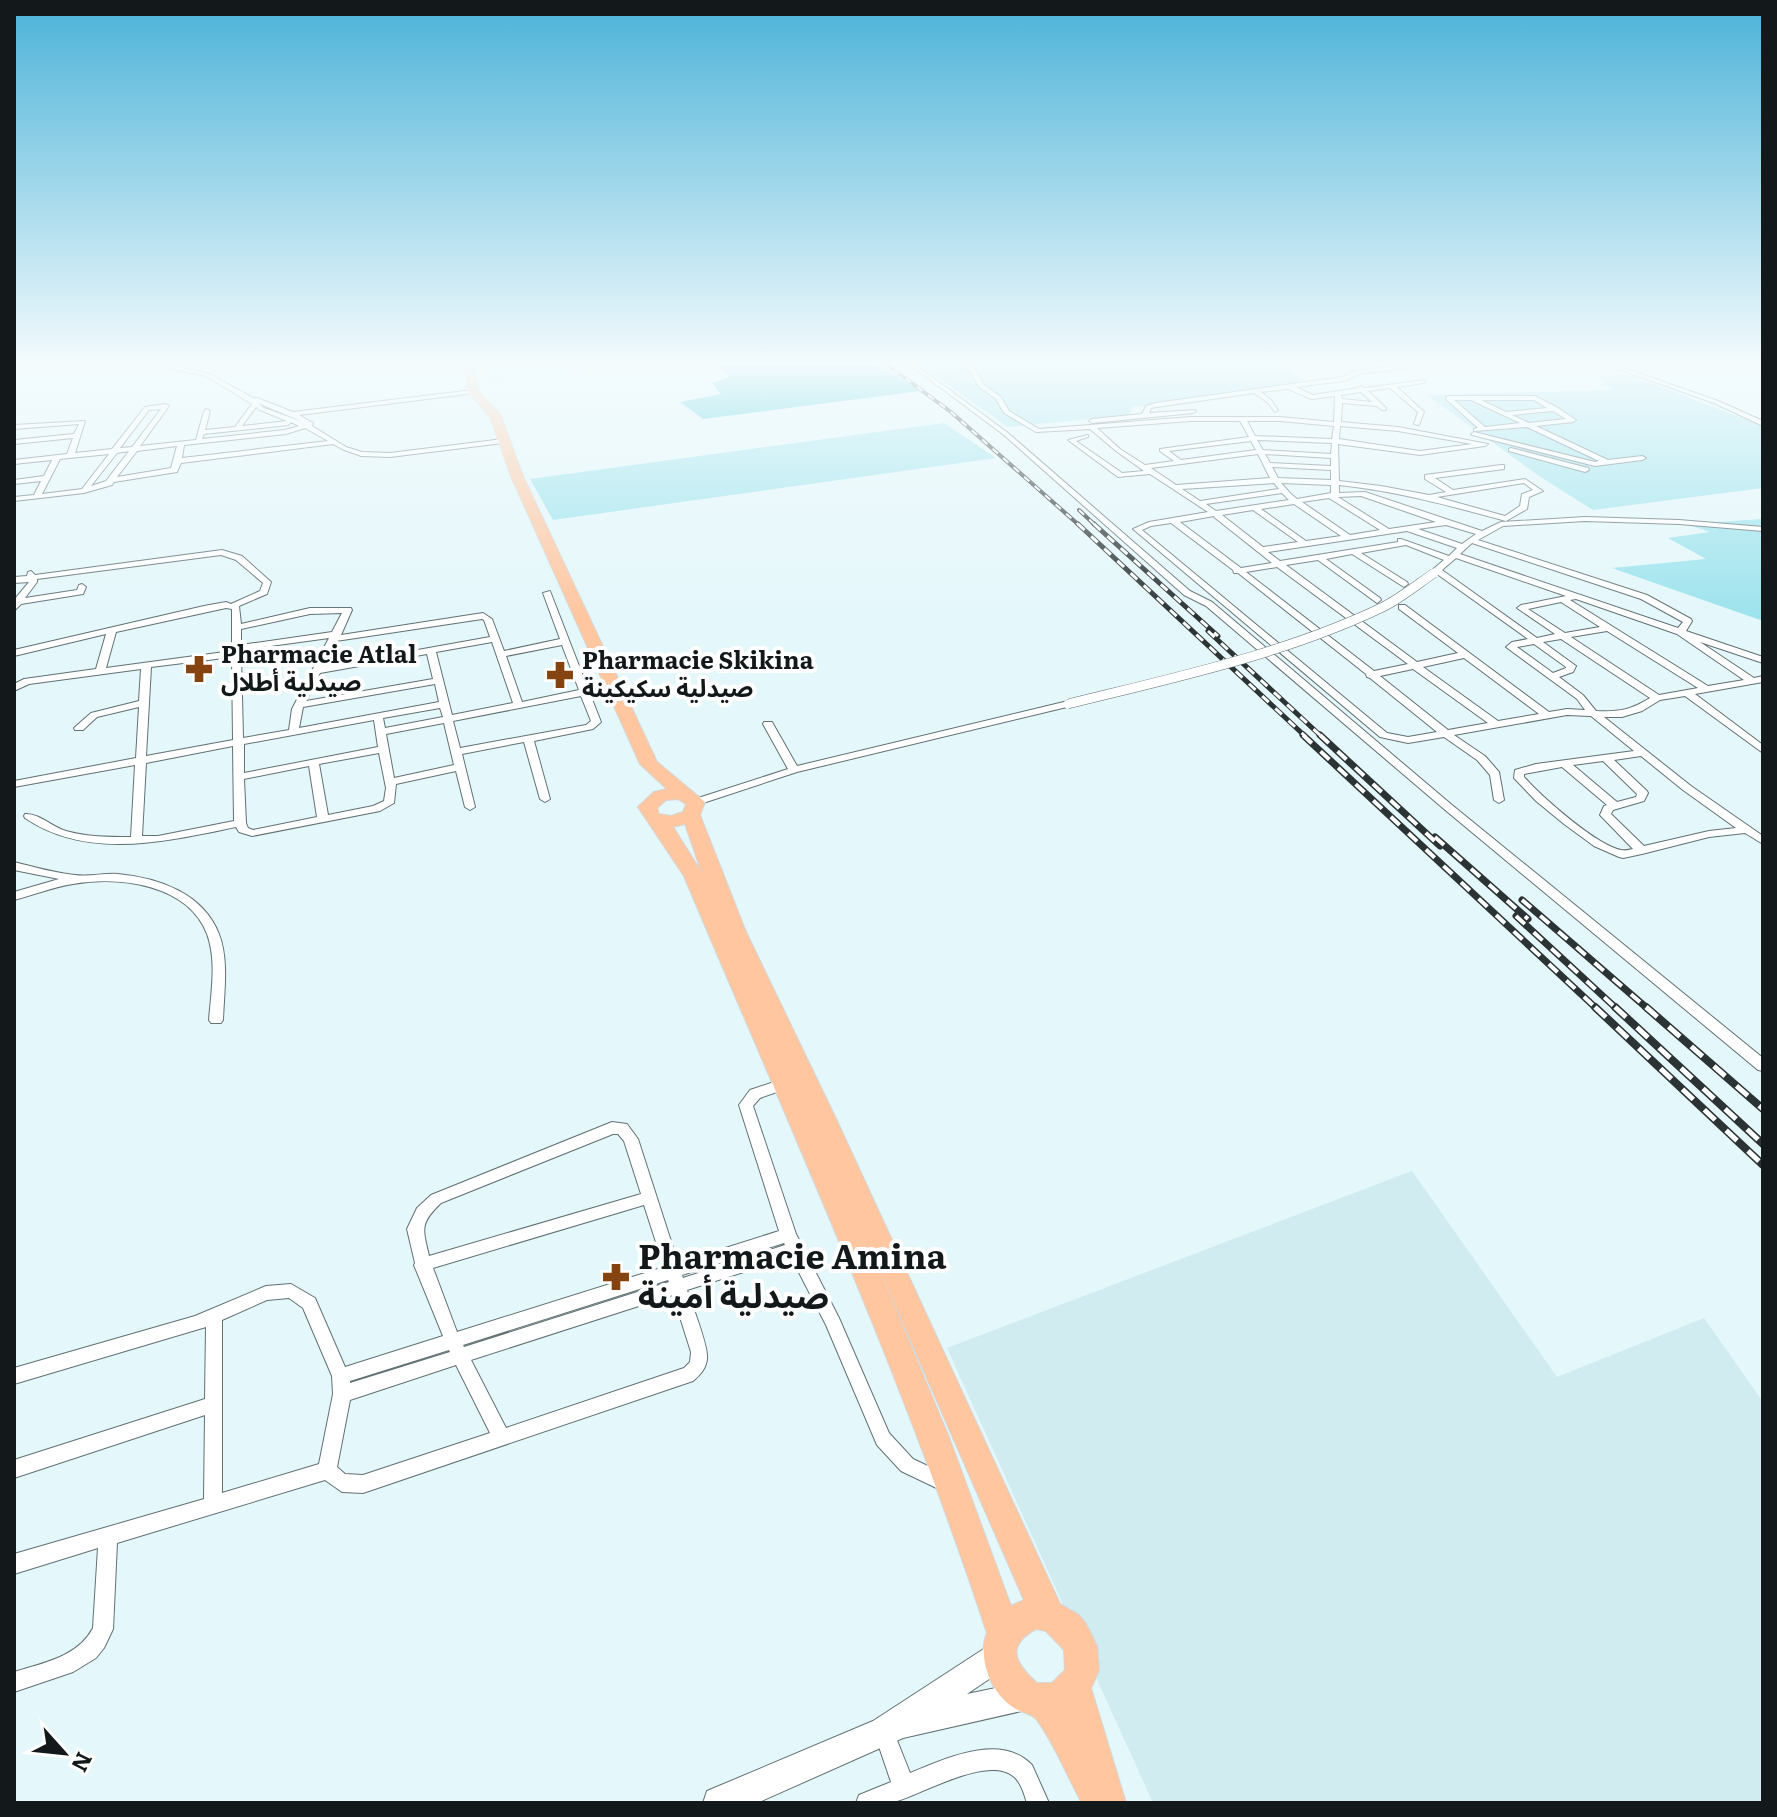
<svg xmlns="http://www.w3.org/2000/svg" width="1777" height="1817" viewBox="0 0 1777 1817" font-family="Literata,'Noto Sans Arabic',serif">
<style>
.built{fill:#d0ecf0}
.green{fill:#9de3ed}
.forest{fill:#37c5d6}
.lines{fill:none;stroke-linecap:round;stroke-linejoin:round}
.street-casing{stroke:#617174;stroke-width:2}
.secondary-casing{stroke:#617174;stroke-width:2}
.primary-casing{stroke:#d5d6d6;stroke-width:2}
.street{fill:#fff;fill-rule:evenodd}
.secondary{fill:#fff;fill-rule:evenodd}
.primary{fill:#ffc6a0;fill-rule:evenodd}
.rail-far3-casing{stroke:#2b3334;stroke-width:4}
.rail-far2-casing{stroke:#2b3334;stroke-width:5}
.rail-far1-casing{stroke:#2b3334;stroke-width:7}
.rail-casing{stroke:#2b3334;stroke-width:8}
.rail-far3{stroke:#fff;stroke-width:2;stroke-dasharray:7;stroke-linecap:butt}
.rail-far2{stroke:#fff;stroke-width:3;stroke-dasharray:9;stroke-linecap:butt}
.rail-far1{stroke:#fff;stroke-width:4;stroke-dasharray:12;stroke-linecap:butt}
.rail{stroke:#fff;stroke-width:5;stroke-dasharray:15;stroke-linecap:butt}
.street-bridge-casing{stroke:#617174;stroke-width:10;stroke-linecap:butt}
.street-bridge{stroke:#fff;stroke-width:9}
.labels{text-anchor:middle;stroke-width:8;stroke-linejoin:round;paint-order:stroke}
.far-poi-label{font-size:24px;font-weight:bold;fill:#13191a;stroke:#fff;text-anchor:start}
.near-poi-label{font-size:34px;font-weight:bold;fill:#13191a;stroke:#fff;text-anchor:start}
</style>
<rect width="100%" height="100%" fill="#e4f7fa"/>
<path class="built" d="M482 362H654L491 382Z
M1412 1171 1557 1377 1704 1318 1763 1402V1803H1153L947 1348Z"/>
<path class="green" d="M915 362H1275L1309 383 1133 407 1129 415 1008 427Z
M1630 375 1763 426V488L1593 510 1539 476 1427 395 1612 390 1597 377Z
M944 423 996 458 553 520 530 479Z
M1763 519V621L1612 568 1706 559 1668 538 1710 532 1686 524Z"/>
<path class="forest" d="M712 362H874L920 391 703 419 680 402 721 394 712 383 730 377Z"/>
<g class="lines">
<g class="street-casing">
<path id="street" d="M141 362H151L210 374 253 398H257L293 412 473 390 475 391V393L299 415 313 423 312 426 346 447 362 452 390 453 503 439 506 441 503 443 390 457 361 456 342 449 333 444 181 463 177 472 114 482 112 485 84 493 14 501V497L34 495 41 481 14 484V480L44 476 52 460 14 464V460L67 454 73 438 14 444V440L74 434 79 424 14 429V425L85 421 75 453 112 449 145 407 166 404 169 406 140 446 196 440 204 411 207 409 210 411 205 430 235 427 252 404 206 376ZM258 403 303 422 264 408ZM256 407 260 410 287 421 242 426ZM161 409 132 447 120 448 149 410ZM291 422 299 426 285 430 202 439 204 434 288 425ZM305 428 328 441 182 458 184 445 286 434ZM177 446 171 468 117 477 137 451ZM129 451 106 481 91 486 117 453ZM109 454 82 489 42 494 60 459Z
M906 362H912L1008 433 1190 591 1212 602 1452 805 1763 1058V1071L1758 1070 1444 809 1206 606 1184 595 1004 435Z
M961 362H967L976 371 984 385 1001 397 1009 411 1039 429 1191 417H1280L1334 422 1335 396 1312 399 1288 389 1261 392 1271 400 1278 410 1275 412 1267 402 1254 393 1156 407 1151 408 1149 413 1195 410 1196 411 1193 413 1092 423 1089 421 1092 419 1142 414 1146 406 1156 403 1342 377 1358 370 1399 366 1395 362H1401L1406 366V368L1359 374 1344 381 1296 387 1313 395 1358 388 1361 386 1364 388 1425 380V382L1423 383 1397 387 1424 412 1419 425 1414 424 1418 412 1390 388 1368 391 1386 408V410H1382L1377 406 1342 403 1341 422 1398 427 1488 444 1485 446 1420 455 1338 444 1339 481 1381 486 1429 495 1446 492 1425 479V475L1501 465H1504V469L1435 478 1453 490 1525 479 1543 491 1529 497 1527 509 1506 521C1451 506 1396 491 1339 485V493L1365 492 1482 531 1501 522 1585 517 1679 520 1763 527V531L1679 524 1585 521 1503 526 1478 540 1647 595 1691 619 1692 621 1686 631 1763 657V663L1700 642 1754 678 1763 676V682L1695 694 1763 745V753L1685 696 1660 700 1642 711 1622 717H1604L1691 786 1763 836V844L1745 833 1709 837 1642 854 1623 858 1619 857 1594 846 1564 824 1536 801 1514 778 1515 770 1536 764 1634 751 1591 716 1567 715 1454 735 1485 756 1499 772 1504 800 1499 803 1494 800 1490 775 1477 760 1444 737 1408 743 1380 737 1133 529 1149 522 1208 512 1150 474 1118 477 1068 440 1088 435V437L1076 441 1122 473 1144 471 1116 451 1090 429 1036 432 1004 413 996 399 979 387 971 373ZM1361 392 1372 402 1342 399 1341 395ZM1191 421H1240L1249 437 1160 449V451L1174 461 1145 465 1120 449 1097 428ZM1247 421H1280L1334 426 1332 439 1255 436ZM1340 426 1398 431 1472 444 1420 451 1339 439ZM1257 440 1332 443 1331 454 1263 450ZM1251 441 1256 450 1181 460 1169 451ZM1258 454 1270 478 1176 485 1151 468ZM1265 454 1331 458V466L1270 463ZM1272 467 1331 470V480L1278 478ZM1274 483 1279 489 1200 501 1182 489ZM1281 483 1331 485V493L1297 499 1291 494ZM1524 483 1533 490 1522 494 1520 506 1505 516 1437 497ZM1282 493 1289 500 1216 511 1206 504ZM1361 496 1436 522 1389 529 1338 497ZM1329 498 1380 530 1350 535 1302 502ZM1294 504 1341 536 1306 541 1261 509ZM1253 510 1298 542 1263 547 1222 515ZM1214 516V517L1272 563 1241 568 1180 522ZM1171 523 1233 570 1234 573H1238L1366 674 1367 677 1370 678 1437 732 1408 737 1387 733 1142 530 1151 526ZM1446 525 1476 534 1462 544 1418 529ZM1407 531 1457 548 1449 556 1401 539H1398V542L1280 561 1268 552ZM1472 543 1641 599 1683 622 1678 628 1460 554ZM1406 545 1444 560 1431 571V575L1437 574 1528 639 1512 642 1506 647 1577 699 1585 710 1567 709 1549 712 1405 605H1399V609L1458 653 1417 662 1286 565 1318 560 1377 603 1381 600 1380 598 1326 559 1352 554 1404 587 1408 584 1407 582 1361 553ZM1456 558 1566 596 1521 605 1517 608 1555 634 1537 638 1442 570ZM1277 567 1408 664 1374 671 1246 572ZM1576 599 1677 634 1744 680 1708 686 1570 600ZM1561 602 1600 627 1565 633 1528 609ZM1607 631 1698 688 1659 695 1571 637ZM1561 639 1650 698C1630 710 1620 712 1596 711L1583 695 1559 677 1573 672 1576 666 1543 642ZM1534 644 1566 667V668L1553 673 1517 647ZM1464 658 1539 714 1498 721 1423 667ZM1413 669 1488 723 1448 730 1380 676ZM1641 756 1683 790 1736 828 1709 831 1644 846 1611 814 1613 810 1644 801 1648 793 1647 791 1614 760ZM1603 761 1637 794 1636 797 1617 802 1573 765ZM1562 767 1607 805 1604 806 1600 815 1633 849C1628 850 1626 851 1621 850 1596 845 1542 797 1524 777V774Z
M1599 362H1607L1718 401 1763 421V426L1714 403Z
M1448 396H1535L1558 408 1576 420 1573 422 1536 426 1608 460 1642 456 1646 458 1642 460 1595 466 1472 435 1471 434 1474 432 1595 462 1599 461 1527 427 1474 431V429L1478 428 1446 399V397ZM1454 400H1471L1520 423 1485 427ZM1481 400H1534L1547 408 1506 412ZM1553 411 1566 419 1529 423 1512 415Z
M1511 448 1588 468 1589 470 1585 472 1509 451V449Z
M222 550 242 556 271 582 267 594 239 606 241 624 310 608H351L352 610 341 635 483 613 492 619 504 651 560 639 543 593 550 591 588 689 612 684 617 687 615 689 590 694 601 722 593 729 534 741 550 799 545 802 540 799 524 742 462 754 475 807 470 810 465 807 456 771 396 784 394 803 380 811 252 836 239 832 236 827C167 841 88 861 25 818L24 816 25 814C39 813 52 827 66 831 87 837 109 837 131 837L135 765 14 787V781L136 758 139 707 97 717 83 730H75L74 728 91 713 139 701 141 669 29 684 14 691V684L24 679 96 669 106 634 14 656V650L204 606 226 602 231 604 260 591 263 583 236 560 221 555 37 579V582L25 598 77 590 79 585 82 584 86 587 83 594 21 604 15 610 14 600 29 582 14 583V577L27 576 28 572 31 571 35 575ZM226 608 232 609V651L106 668 116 632ZM342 613 332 632 241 645V629L310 614ZM482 619 484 620 490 637 323 667 336 641ZM329 638 292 709 289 730 243 738 241 655 244 653 241 650ZM492 642 513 703 452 715 436 652ZM562 645 579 690 522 702 506 656ZM427 654 433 679 306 701 320 673ZM232 657 233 740 146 756 151 667ZM435 684 439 702 299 728 303 707ZM581 696 591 721 586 725 460 748 453 721ZM440 708 443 717 385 728 383 718ZM374 720 378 747 244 773V744ZM444 723 454 765 394 778 386 734ZM233 746 234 821 158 836H142L146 763ZM379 753 386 788 384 801 373 806 328 815 319 764ZM309 766 317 817 253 830 248 828 246 823 244 779Z
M1068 701 1071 702V706L797 772 700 804 696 805 691 802 692 800 788 769 763 724 764 722H772L797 766Z
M14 862C34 867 55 873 75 875 89 877 104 873 118 874 159 878 203 893 219 934 229 960 224 992 223 1020L221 1023H211L209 1020C211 993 217 961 207 934 188 884 119 876 73 884 53 887 34 895 14 900V892L59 879 14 870Z
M786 1078 791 1079 793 1083 791 1087 760 1098 753 1106 796 1234 839 1318 889 1433 913 1459 953 1478 956 1484 953 1490 947 1493 901 1471 877 1445 826 1325 791 1257 687 1290C692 1305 709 1347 707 1359 706 1369 700 1375 693 1381L363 1493 342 1492 325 1480 117 1543 113 1629 104 1648 96 1658 73 1672 14 1692V1672C43 1663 78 1657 93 1628L98 1548 14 1574V1554L204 1499 205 1415 14 1478V1460L205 1399 206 1327 14 1384V1368L195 1316 266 1286 291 1284 315 1298 345 1367 443 1336 414 1265 415 1263 407 1229 417 1208 431 1195 612 1122 627 1124 638 1139 678 1263 779 1231 739 1105 750 1090ZM613 1134H618L624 1141 641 1194 429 1256C423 1229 419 1224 441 1203ZM644 1205 664 1267 457 1332 433 1268ZM784 1243 785 1245 683 1278 682 1275ZM668 1280 669 1282 464 1347 463 1345ZM673 1295 691 1352 690 1362 684 1368 506 1428 471 1360ZM289 1298 303 1308 332 1376 333 1394 319 1464 222 1493V1320L267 1300ZM449 1350 450 1352 350 1383V1381ZM456 1365 490 1433 363 1475 345 1474 337 1467 350 1400Z
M884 1722 891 1725 910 1773C945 1759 1000 1732 1032 1765L1049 1803H1027C1024 1794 1021 1782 1013 1776 987 1755 921 1795 894 1802 883 1805 868 1803 856 1803L859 1795 891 1782 874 1732 877 1725Z"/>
</g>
<g class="secondary-casing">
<path id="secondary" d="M999 1639 1010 1643 1014 1654 1010 1665 967 1694 1024 1682 1035 1686 1039 1697 1035 1708 903 1738 757 1803H703L707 1791 873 1721Z"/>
</g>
<g class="primary-casing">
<path id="primary" d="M463 362H473L478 391 501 416 523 476 657 762 705 802 700 815 746 932 837 1121 1060 1604 1079 1615 1086 1624 1097 1646 1099 1670 1091 1688 1126 1803H1082C1067 1776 1055 1745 1037 1720 1032 1713 1023 1713 1016 1709 991 1695 977 1658 987 1633 902 1374 790 1127 684 876L638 807 654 792 667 789 640 764 511 476 490 417 468 392ZM678 799 686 804 683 812 671 816 659 814 657 808 666 800ZM685 824 702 873 673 827ZM874 1257 1024 1600 1011 1606 950 1440ZM1036 1629 1046 1631 1064 1650 1065 1670 1052 1683H1037C1015 1663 1005 1646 1036 1629Z"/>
</g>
<use href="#street" class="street"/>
<use href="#secondary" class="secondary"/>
<use href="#primary" class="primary"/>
<g class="rail-far3-casing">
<path id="rail-far3" d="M883 362 951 412 1080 526
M1079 510 1096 526"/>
</g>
<g class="rail-far2-casing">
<path id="rail-far2" d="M1078 524 1306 737
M1094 524 1218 636
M1208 631 1322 737"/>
</g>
<g class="rail-far1-casing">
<path id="rail-far1" d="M1303 735 1597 1009
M1320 735 1440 846
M1435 837 1528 919
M1522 900 1648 1009
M1516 916 1617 1009"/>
</g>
<g class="rail-casing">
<path id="rail" d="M1595 1007 1763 1165
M1615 1007 1763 1144
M1646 1007 1763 1109"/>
</g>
<use href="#rail-far3" class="rail-far3"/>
<use href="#rail-far2" class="rail-far2"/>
<use href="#rail-far1" class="rail-far1"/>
<use href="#rail" class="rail"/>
<g class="street-bridge-casing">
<path id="street-bridge" d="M1068 704C1173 678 1285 654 1383 607 1401 598 1418 584 1434 573"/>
</g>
<use href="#street-bridge" class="street-bridge"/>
</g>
<linearGradient id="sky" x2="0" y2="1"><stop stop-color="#4bb2d8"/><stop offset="0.59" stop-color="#f3fbfd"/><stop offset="1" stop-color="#f3fbfd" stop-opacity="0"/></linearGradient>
<rect width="1777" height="616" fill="url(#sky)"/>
<defs>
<g id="pharmacy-bare" transform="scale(2.16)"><path d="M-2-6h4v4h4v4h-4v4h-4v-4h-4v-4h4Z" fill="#85440f" stroke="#fff" stroke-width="2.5" paint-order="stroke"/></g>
</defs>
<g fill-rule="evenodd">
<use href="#pharmacy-bare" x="199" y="669"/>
<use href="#pharmacy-bare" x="560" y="675"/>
<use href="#pharmacy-bare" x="616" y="1277"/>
</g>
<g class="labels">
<g class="far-poi-label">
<text x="221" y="663">Pharmacie Atlal<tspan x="221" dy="28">صيدلية أطلال</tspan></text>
<text x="582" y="669">Pharmacie Skikina<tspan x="582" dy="28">صيدلية سكيكينة</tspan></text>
</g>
<g class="near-poi-label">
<text x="638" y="1269">Pharmacie Amina<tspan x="638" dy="39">صيدلية أمينة</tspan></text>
</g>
</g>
<rect width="1777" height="1817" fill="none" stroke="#13191a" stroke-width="32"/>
<g transform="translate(64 1753) rotate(117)" stroke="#ffffff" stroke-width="6" paint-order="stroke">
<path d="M0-6L14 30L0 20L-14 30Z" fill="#13191a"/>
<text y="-12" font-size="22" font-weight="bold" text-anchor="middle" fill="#13191a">N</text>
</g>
</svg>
